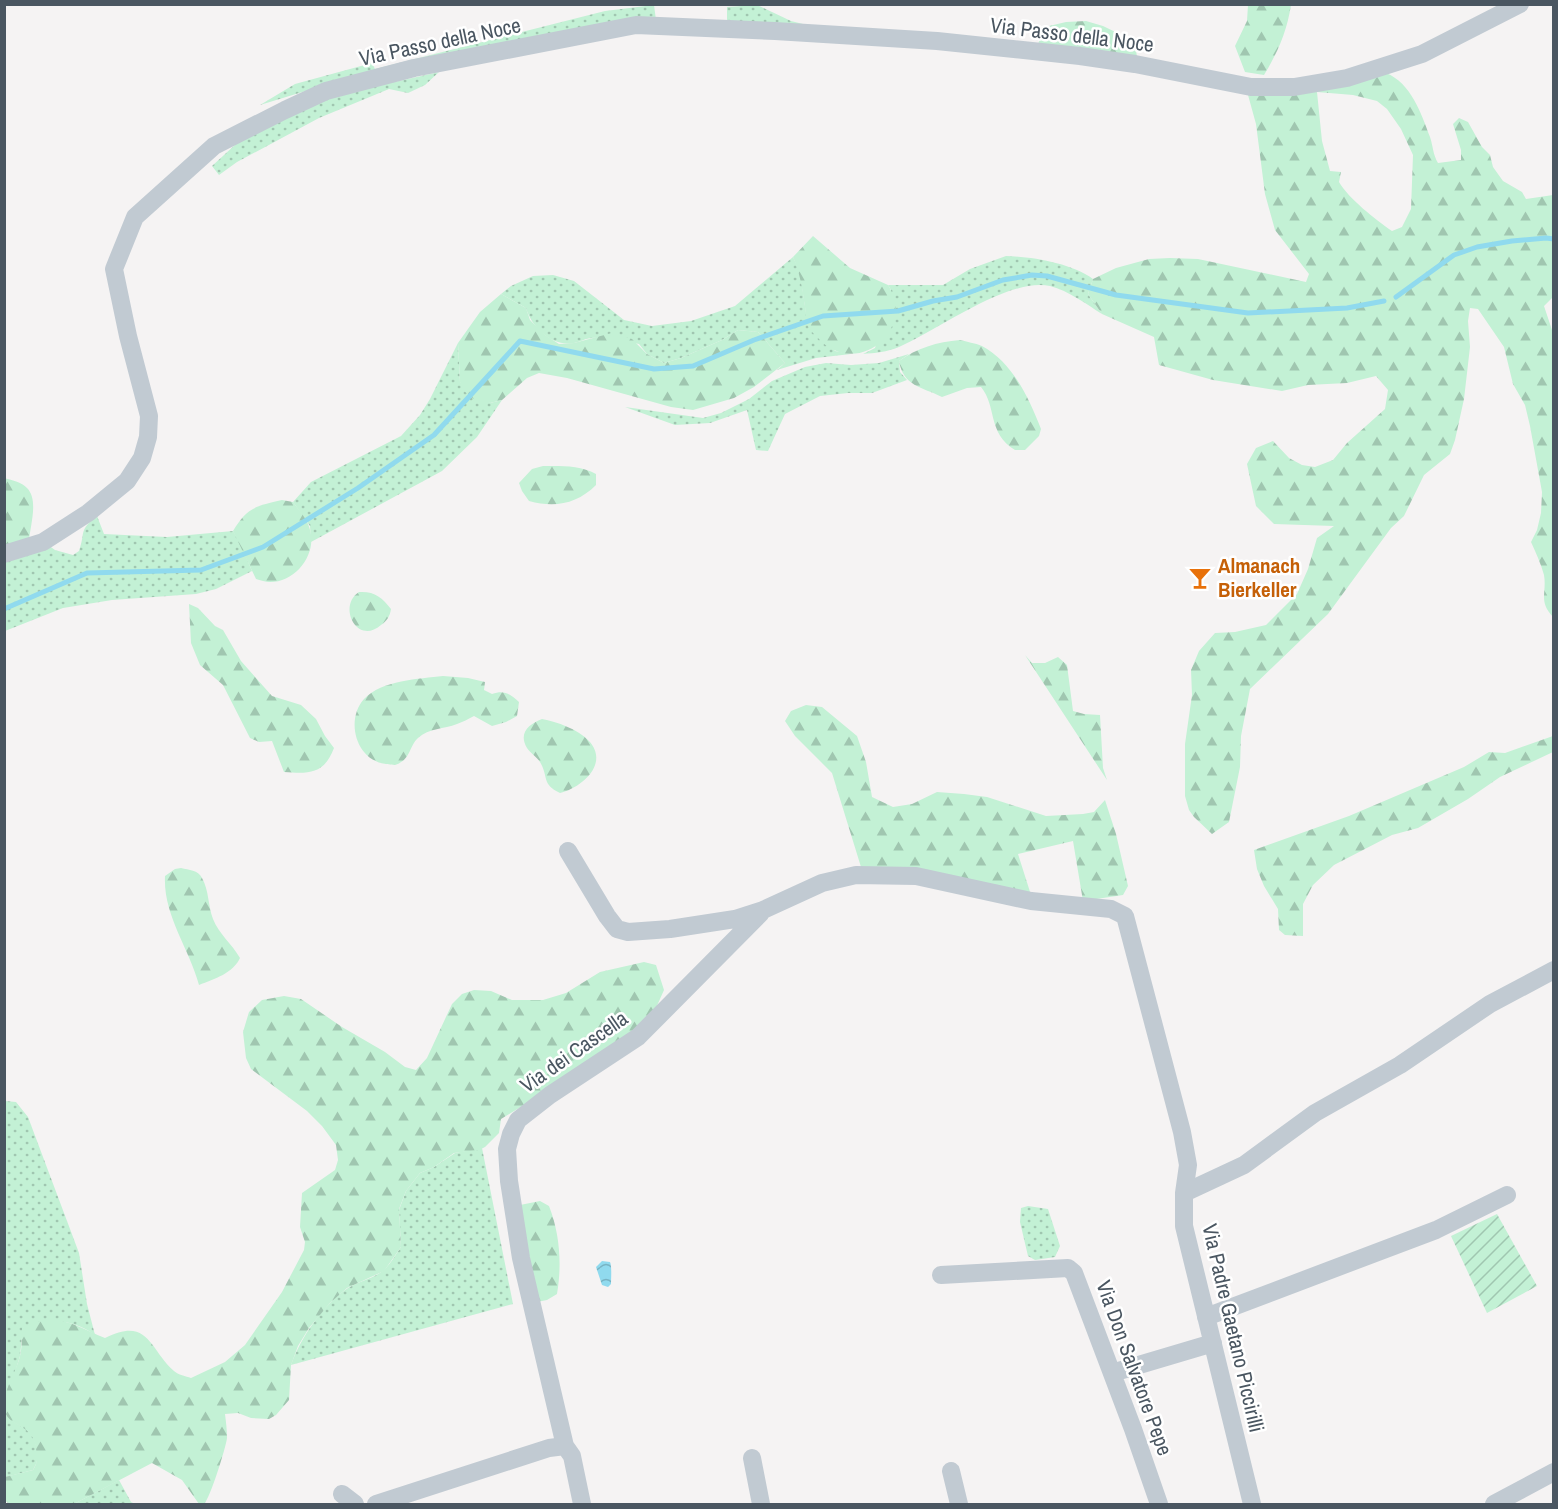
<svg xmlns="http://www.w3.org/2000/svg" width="1558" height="1509" viewBox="0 0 1558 1509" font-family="'Archivo Narrow',sans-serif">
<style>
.grass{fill:url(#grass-dots)}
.forest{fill:url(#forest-firs);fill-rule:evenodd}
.garden{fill:url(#garden-furrows)}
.water{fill:url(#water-waves)}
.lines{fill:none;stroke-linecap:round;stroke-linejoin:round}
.stream{stroke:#90daee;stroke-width:5}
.street{stroke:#c1cad2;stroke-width:18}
.labels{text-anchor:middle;stroke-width:5;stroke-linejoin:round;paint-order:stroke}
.street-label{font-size:21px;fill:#4a5661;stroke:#fff}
.food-label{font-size:21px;font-weight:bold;fill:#c56008;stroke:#fff;text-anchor:start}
</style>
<defs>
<pattern id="grass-dots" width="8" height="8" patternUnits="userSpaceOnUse" patternTransform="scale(1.5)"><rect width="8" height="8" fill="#c3f1d5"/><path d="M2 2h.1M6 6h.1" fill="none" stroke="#a0c6b0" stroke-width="1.8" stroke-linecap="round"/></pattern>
<pattern id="forest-firs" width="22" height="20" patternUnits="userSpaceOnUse" patternTransform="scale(1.5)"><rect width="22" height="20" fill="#c3f1d5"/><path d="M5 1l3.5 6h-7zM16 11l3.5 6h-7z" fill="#a0c6b0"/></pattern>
<pattern id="garden-furrows" width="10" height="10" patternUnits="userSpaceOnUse" patternTransform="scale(1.5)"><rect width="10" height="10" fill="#c3f1d5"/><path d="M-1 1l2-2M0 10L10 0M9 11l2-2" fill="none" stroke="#a0c6b0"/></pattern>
<pattern id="water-waves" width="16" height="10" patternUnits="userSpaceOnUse" patternTransform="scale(1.5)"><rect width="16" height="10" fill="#90daee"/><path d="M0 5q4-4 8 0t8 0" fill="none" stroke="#78b4c4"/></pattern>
</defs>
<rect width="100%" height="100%" fill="#f5f3f3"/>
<path class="grass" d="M654 5 656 20 348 78 260 105 295 84 372 63 375 69 605 11Z
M757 5 791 21 811 26 727 23V7Z
M439 72 425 85 408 93 389 89 319 118 237 162 219 175 212 166 236 144 302 106 363 89Z
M1006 256C1033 257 1071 263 1093 279L1088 294 1102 314C1086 304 1069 291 1050 286 1008 277 937 331 899 347 887 352 875 353 863 354L875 348 891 290 888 285H943L970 269Z
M793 257 800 272 806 313 835 351 851 354 816 358 777 370 785 363 758 332 738 330 722 340 681 358 664 363 647 354 639 344C625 342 607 337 592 338 586 338 580 342 574 343 552 347 532 328 526 308L501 294 511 286 533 276 553 275 574 281 624 320 652 326 691 321 735 306Z
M458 343 460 382 490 403 502 400 477 437 442 471 311 542 310 526 293 502 311 482 401 436 420 415 430 399Z
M909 354 899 361 900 372 907 380 872 393H848L820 396 785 414 768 451 756 450 747 410 710 423 675 425 625 407 703 418 721 413 749 399 772 381 805 367 826 363 851 365 879 363Z
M97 516 104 534 167 537 233 531 240 543 252 571 216 589 196 594 112 600 63 608 5 631V559L45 543 55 550 73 555 79 551C86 531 78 531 97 516Z
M5 1101 16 1102 28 1117 79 1253 87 1304 95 1335C70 1318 51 1319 23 1328L20 1356 5 1405Z
M482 1148 513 1304 291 1365C301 1337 323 1305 348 1288 359 1281 376 1278 385 1269 391 1263 396 1254 401 1247L399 1210 406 1191 420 1173 434 1167 455 1153Z
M1028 1206 1048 1209 1060 1246 1055 1257 1035 1260 1028 1256 1020 1222 1021 1208Z
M5 1410C14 1431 34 1422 37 1451 38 1460 37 1463 33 1470L6 1477 5 1480Z
M119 1480 131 1502 135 1504H74Z"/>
<path class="forest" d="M1248 5H1291C1287 31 1278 52 1264 75L1245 72 1235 46 1247 21Z
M1086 21 1103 26 1134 41 1137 56 1036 49 1045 27 1066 22Z
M1386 73C1411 83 1421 113 1430 137 1433 146 1433 155 1438 163L1461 160V150L1453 124 1459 118 1468 122 1482 147 1490 155 1493 167 1503 181 1522 192 1526 199 1553 195V297L1544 306 1554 336 1553 617C1538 601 1547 593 1544 575 1541 564 1536 553 1531 542L1537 530 1541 513 1542 492 1530 426 1525 405 1513 384 1504 347 1478 309 1470 308 1468 321 1470 347 1464 399 1455 440 1450 454 1424 475 1404 516 1391 528 1328 614 1250 689 1241 736 1240 767 1229 822 1212 834 1194 817 1189 810 1185 796V744L1192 695 1191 670 1199 651 1215 633 1235 632 1266 625 1297 594 1308 569 1317 538 1334 526 1274 524 1256 506 1247 464 1256 448 1273 441 1289 458 1302 465 1315 467 1333 460 1347 443 1385 409 1388 390 1376 376 1347 383 1308 385 1282 391 1213 380 1159 365 1154 337 1102 314 1088 294 1093 279 1116 268 1149 259 1170 258 1198 259 1306 282 1309 274 1275 230 1265 194 1256 124 1248 95ZM1317 92 1353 95 1377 101 1387 109 1401 129 1413 155 1411 209 1402 227 1392 231C1375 219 1349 199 1339 182L1341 172 1330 171 1322 141Z
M813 236 850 268 888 285C917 330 856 380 818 338 816 335 811 332 809 328 805 321 806 309 804 301 802 285 799 271 793 257Z
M501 294 526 308 530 320 545 335 559 344 574 343 612 333 632 339 647 354 664 363 681 358 722 340 738 330 758 332 785 363 754 387 734 398 693 410 671 407 567 378 539 373 527 378 502 400 490 403 474 399 464 391 460 382 458 343 480 312Z
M960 340C967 342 975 343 982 346 1013 363 1029 398 1041 429L1039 436 1025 450H1015C987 433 997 406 981 387L967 388 942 397C922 387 903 386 899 361 917 348 937 342 960 340Z
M543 466C561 466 580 465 596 474V485C577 504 555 508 529 501L522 491 519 483 532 469Z
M4 478C11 480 22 482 27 488 39 500 30 526 29 541L4 548Z
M282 500 293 502C299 510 308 520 310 530 317 554 296 582 270 582 266 582 260 580 256 579L233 531C247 508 255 506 282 500Z
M359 592C374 591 382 597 391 609 390 616 387 621 381 625 357 646 337 606 359 592Z
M189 604 198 608 215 626 223 630 241 661 272 696 301 705 316 719 325 736 334 748C324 774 310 774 284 772L272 741 259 742 250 738 223 685 200 665 191 643Z
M1025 655 1032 663H1045L1058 657 1067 665 1073 711 1084 714 1100 715 1103 768 1107 780Z
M443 676 468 678 485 682 484 690 492 694C504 690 509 693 519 702L517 716 506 722 492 726 474 716C468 719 463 722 457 724 444 729 429 728 418 738 409 746 411 760 395 765 394 765 386 764 386 764 356 761 345 720 364 699 382 680 419 679 443 676Z
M806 705 822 707 857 736 866 762 872 797 893 807 912 804 937 792 964 794 987 797 1046 816 1083 814 1094 812 1105 800 1116 834 1128 886 1123 895 1083 901 1073 841 1018 854 1031 895 861 867 832 773 795 736 785 721 791 711Z
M542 719C557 722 578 729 589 741 610 764 581 788 560 793 541 784 549 777 540 762 537 757 530 753 527 748 518 733 529 724 542 719Z
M1553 736V752L1500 777 1468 799 1418 828 1392 835 1334 865 1313 885 1303 904V936L1285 935 1279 930 1278 909 1264 886 1257 869 1254 850 1349 816 1464 767 1489 752 1505 753Z
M181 868C189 870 198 870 202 878 209 890 208 906 213 919 219 934 232 944 240 958 233 973 215 979 199 985 189 948 163 915 165 876L175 869Z
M644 962 656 965 664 990 656 1008 632 1032 524 1105 501 1119 499 1133 485 1147 479 1150 454 1153 434 1167 420 1173 406 1191 399 1209 401 1247 384 1271 347 1288 330 1303 309 1328 298 1346 291 1365 289 1400 276 1415 269 1419 251 1418 238 1413 225 1414C226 1422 227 1430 227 1438 226 1447 210 1499 204 1504H199L182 1480 152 1463 74 1504H10L5 1501V1477L33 1470C38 1462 37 1458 36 1448 33 1423 9 1428 5 1411 1 1393 16 1373 20 1356 22 1348 22 1337 22 1328 57 1310 75 1326 105 1338 149 1316 149 1349 174 1371 178 1375 186 1376 191 1378L225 1362 245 1345 282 1292 304 1250 305 1242 300 1227 302 1193 335 1170 338 1160 336 1145 322 1126 307 1111 251 1069 246 1058 243 1032 249 1012 262 1000 284 996 301 999 342 1027 385 1052 405 1067 416 1070 427 1058 452 1004 462 994 474 990 491 991 512 1000H543L566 993 600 972Z
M540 1201 549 1206C560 1234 562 1265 557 1294L547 1300 537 1302 520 1205Z"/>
<path class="garden" d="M1497 1214 1537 1286 1487 1313 1451 1236Z"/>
<path class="water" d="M602 1261 610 1262C612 1266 611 1279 611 1284L608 1287 602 1285 596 1267Z"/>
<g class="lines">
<path class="stream" d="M1396 297 1454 255 1477 247 1512 241 1546 238 1554 239
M4 609 87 573 201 570 263 547 358 488 434 435 520 341 654 369 693 366 754 340 823 316 898 311 933 301 957 297 1003 280 1032 275 1047 276 1116 295 1248 313 1347 308 1384 301"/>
<path class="street" d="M4 554 43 542 88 513 127 481 142 458 148 437 149 416 128 336 114 269 135 217 214 146 285 110 326 91 414 68 636 25 775 31 937 41 1080 56 1135 64 1251 87H1294L1347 78 1422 54 1520 4
M568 851 607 916 617 929 628 932 670 929 735 919 763 910 822 883 856 875 916 876 1031 901 1111 909 1125 916 1182 1132 1188 1165 1184 1193V1226L1252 1504
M1184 1193 1244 1165 1315 1113 1400 1065 1490 1004 1554 970
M941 1275 1068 1268 1074 1273 1133 1429 1159 1504
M1206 1317 1436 1230 1507 1195
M1112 1373 1213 1343
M565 1446 521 1258 509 1181 507 1149 511 1134 518 1120 550 1095 638 1037 761 913
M752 1458 761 1504
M951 1471 959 1504
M342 1494 355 1504
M376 1504 549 1448 565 1446 572 1456 582 1504
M1494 1504 1554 1472"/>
</g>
<defs>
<g id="bar-bare" transform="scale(1.8)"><path d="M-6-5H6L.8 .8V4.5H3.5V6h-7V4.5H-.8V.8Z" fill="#e8710a" stroke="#fff" stroke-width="2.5" paint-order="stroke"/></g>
</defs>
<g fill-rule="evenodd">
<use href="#bar-bare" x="1200" y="578"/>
</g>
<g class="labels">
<g class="street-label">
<text transform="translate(1072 35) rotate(7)" y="7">Via Passo della Noce</text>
<text transform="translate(440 42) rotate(-12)" y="7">Via Passo della Noce</text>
<text transform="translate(574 1052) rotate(-35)" y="7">Via dei Cascella</text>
<text transform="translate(1233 1328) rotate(77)" y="7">Via Padre Gaetano Piccirilli</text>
<text transform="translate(1134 1368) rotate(70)" y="7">Via Don Salvatore Pepe</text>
</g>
<g class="food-label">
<text x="1218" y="573">Almanach<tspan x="1218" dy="24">Bierkeller</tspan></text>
</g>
</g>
<rect width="1558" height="1509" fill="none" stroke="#4a5661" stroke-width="12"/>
</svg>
